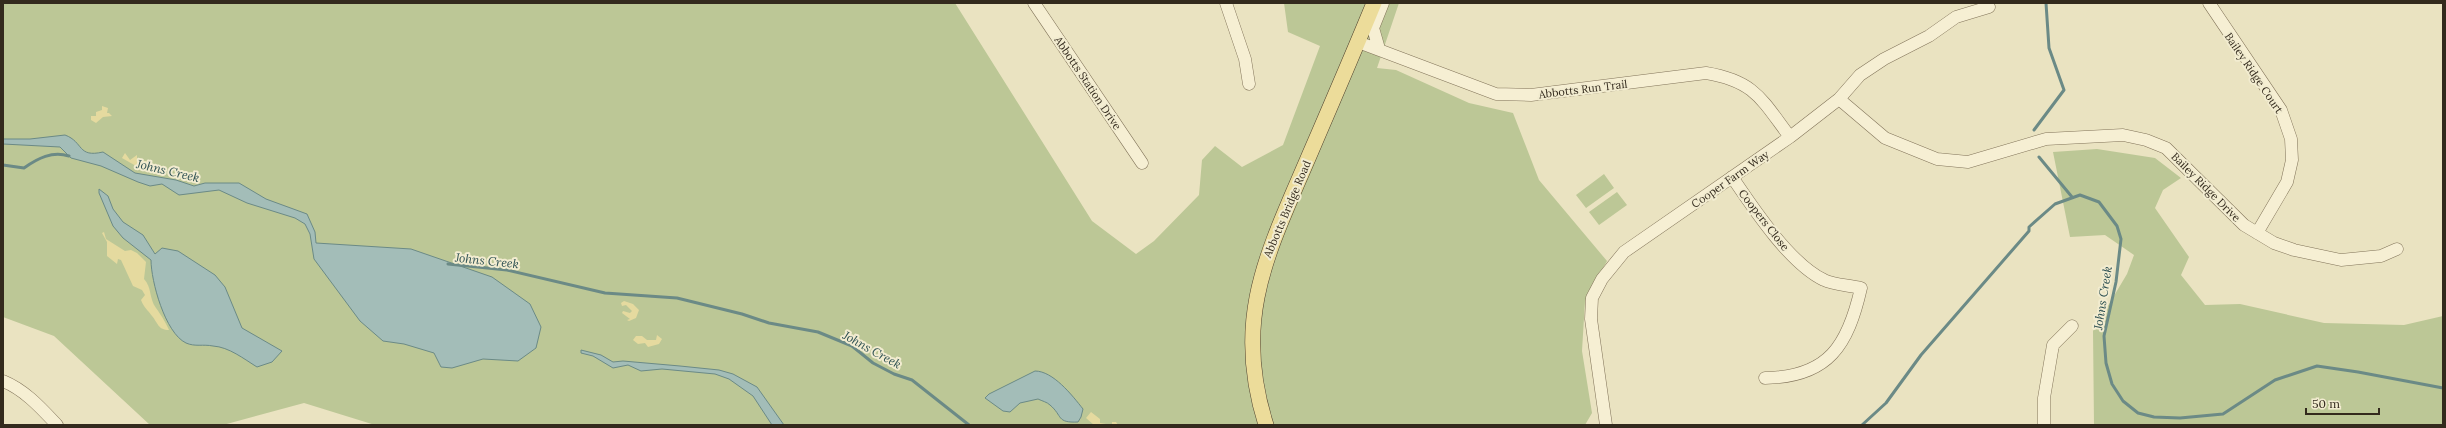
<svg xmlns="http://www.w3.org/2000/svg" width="2446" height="428" viewBox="0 0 2446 428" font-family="Lora,serif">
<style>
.green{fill:#bcc796}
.sand{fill:#e5da9f}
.water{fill:#a3bdb8;stroke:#6b8a86}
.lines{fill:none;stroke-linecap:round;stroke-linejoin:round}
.stream{stroke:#6b8a86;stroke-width:3}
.minor-casing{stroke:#82745a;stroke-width:13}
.major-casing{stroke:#50422e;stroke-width:16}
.minor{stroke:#f6efd3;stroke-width:12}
.major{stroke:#ecdc9a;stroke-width:15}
.labels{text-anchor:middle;stroke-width:4;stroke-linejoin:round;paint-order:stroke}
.street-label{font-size:11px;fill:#332a1d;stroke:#f2ecd0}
.water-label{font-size:12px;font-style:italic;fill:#2d5052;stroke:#f2ecd0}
</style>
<rect width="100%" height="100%" fill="#eae3c1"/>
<path class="green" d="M3 3H955L1092 221 1136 254 1154 241 1199 195 1202 160 1215 146 1242 167 1283 145 1320 46 1288 32 1284 3H1399L1377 68 1396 70 1469 103 1513 113 1539 180 1607 261 1585 301 1582 351 1592 413 1585 425H375L304 403 223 425H150L54 336 3 317Z
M2097 149 2155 158 2181 178 2163 190 2155 208 2189 257 2181 275 2205 305 2240 304 2324 323 2404 325 2443 316V425H2094L2093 331 2127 274 2134 255 2105 235 2070 237 2053 152Z
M1604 174 1614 188 1586 208 1576 195Z
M1617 192 1627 205 1599 225 1589 212Z"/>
<path class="sand" d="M102 106 108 108 107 113H109L112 116 103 117 96 123 91 120V116H96V112L102 110Z
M125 153 130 160 137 155V159L149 162 151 167H155L154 169 145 168 144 162 136 166 122 158Z
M104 232 106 239 125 251 131 250 137 253 146 262 144 279C152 287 149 299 156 308 161 315 165 321 169 330 158 330 158 323 152 316 148 310 144 308 141 300L145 295 142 290 133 286 121 260 118 259 117 264 107 256V242L102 233Z
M624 301 633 304 639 310 636 318 629 321 627 320 630 319 622 313 623 311 630 313 632 311 626 305 622 306 621 303Z
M657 335 662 339 659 344 648 347 645 343 638 344 633 340 636 336H642L647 340H656Z
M1091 412 1100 419V423L1112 425V422H1116L1118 425H1094L1086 418Z"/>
<path class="water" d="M65 135C84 142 77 158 103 152L135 173 176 180 194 186 205 183H239L266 199 307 214 315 232 316 243 411 249 492 277 530 304 541 327 536 348 518 361 483 359 452 368 441 367 434 353 404 344 383 341 360 321 314 259 310 234 305 224 295 218 247 203 219 190 179 195 162 184 150 186 138 182 101 166 71 158 60 147 3 144V139H30Z
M99 189 108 196 113 209 123 222 143 235 155 254 162 248 178 251 215 275 225 287 242 328 282 351 272 362 257 367C244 359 229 347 213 346 203 344 195 347 186 343 165 333 151 281 151 260L123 238 113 226 99 193Z
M581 350 601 355 613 362 623 361 680 366 719 370 733 374 757 387 784 425H772L753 396 729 379 715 374 662 369 641 371 628 365 613 368 593 356 581 353Z
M1035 371C1053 371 1072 395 1083 409L1081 417 1078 422C1056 423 1063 416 1050 405 1047 402 1042 401 1038 399L1020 403 1010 412 1003 411 985 398 989 394Z"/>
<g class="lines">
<path class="stream" d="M2034 130 2064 90 2049 48 2046 3
M2039 157 2072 197
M3 165 24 168C38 158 52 151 69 156
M448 264 507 270 605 293 677 298 742 314 769 323 818 332 852 346 873 363 894 374 912 380 969 425
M1862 425 1886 403 1921 355 2029 231V227L2055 204 2080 195 2099 202 2117 226 2121 239 2116 282 2104 336 2106 363 2112 384 2123 401 2138 413 2154 417 2180 418 2223 414 2275 380 2317 366 2358 372 2443 388"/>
<g class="minor-casing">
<path id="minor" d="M1034 3 1142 163
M1226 3 1245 59 1249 84
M2209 3 2281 110 2291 139 2292 160 2287 182 2257 233
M1358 42 1496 94 1531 95 1706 73C1755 81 1762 100 1790 137
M1379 49 1373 28 1383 3
M1839 99 1885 138 1937 159 1968 162 2046 139 2123 135 2146 140 2166 148 2244 225 2274 243 2294 250 2341 260 2381 256 2397 249
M1732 177C1753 208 1790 264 1824 280 1834 285 1849 285 1861 288 1848 345 1829 377 1765 378
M3 381C25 390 41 408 57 425
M1606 425 1591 319 1592 298 1602 279 1624 252 1790 137 1839 99 1860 75 1884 59 1929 36 1956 17 1989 7
M2044 425V398L2053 345 2072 326"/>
</g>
<g class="major-casing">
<path id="major" d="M1266 425C1232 318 1268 252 1309 156 1331 105 1353 54 1374 3"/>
</g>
<use href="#minor" class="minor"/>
<use href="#major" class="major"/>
</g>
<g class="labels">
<g class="street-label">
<text transform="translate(2254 73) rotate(56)" y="4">Bailey Ridge Court</text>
<text transform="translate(1088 83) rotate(56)" y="4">Abbotts Station Drive</text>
<text transform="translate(1583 89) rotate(-7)" y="4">Abbotts Run Trail</text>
<text transform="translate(1730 179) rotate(-35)" y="4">Cooper Farm Way</text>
<text transform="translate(2206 187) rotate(45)" y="4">Bailey Ridge Drive</text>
<text transform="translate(1287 209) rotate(-67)" y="4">Abbotts Bridge Road</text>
<text transform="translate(1764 220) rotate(52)" y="4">Coopers Close</text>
</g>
<g class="water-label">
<text transform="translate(168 171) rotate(13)" y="4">Johns Creek</text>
<text transform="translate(487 261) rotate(6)" y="4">Johns Creek</text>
<text transform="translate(2103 298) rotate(-81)" y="4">Johns Creek</text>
<text transform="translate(872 350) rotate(29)" y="4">Johns Creek</text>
</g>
</g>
<rect width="2446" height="428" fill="none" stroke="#332a1d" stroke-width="8"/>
<path d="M2306 408v6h73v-6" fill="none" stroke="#332a1d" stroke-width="2"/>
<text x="2312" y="408" font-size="12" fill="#332a1d" stroke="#f2ecd0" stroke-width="3" paint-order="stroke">50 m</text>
</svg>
